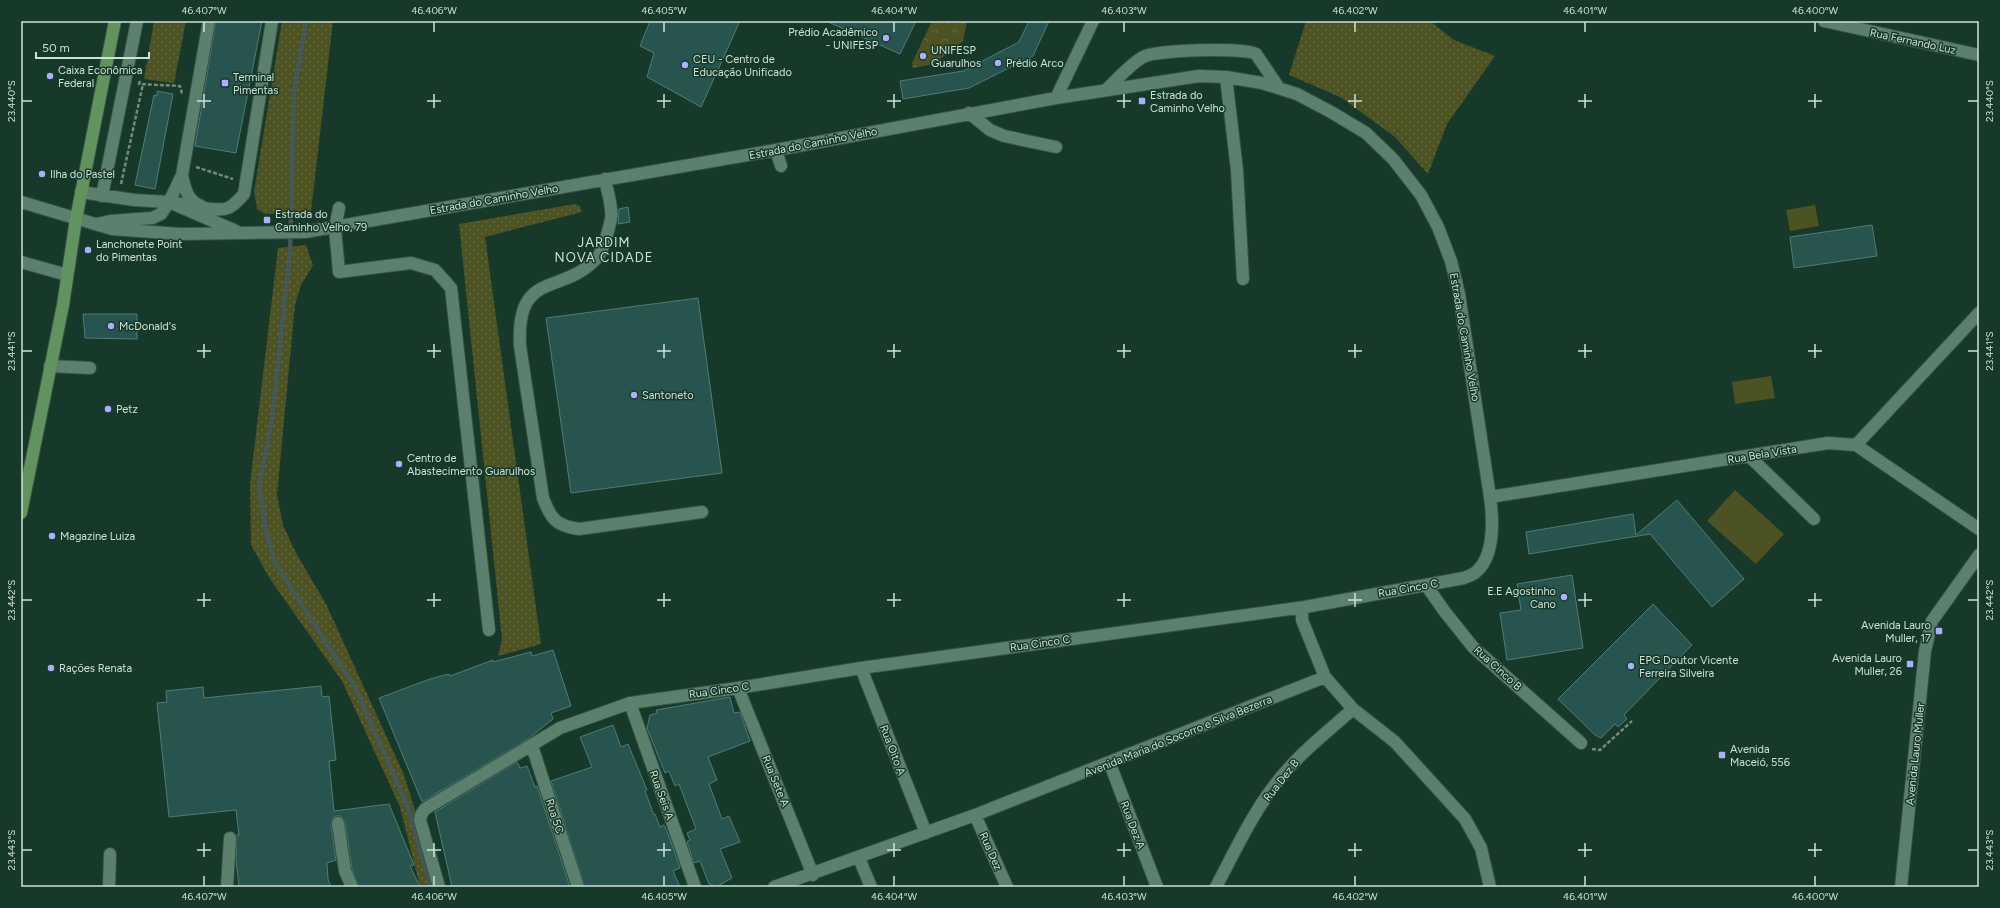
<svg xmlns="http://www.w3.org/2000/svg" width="2000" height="908" viewBox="0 0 2000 908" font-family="Figtree,sans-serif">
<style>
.grass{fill:url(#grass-dots)}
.forest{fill:url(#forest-crowns)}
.pitch{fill:#4d5222}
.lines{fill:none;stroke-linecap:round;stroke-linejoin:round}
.stream{stroke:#435857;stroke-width:4.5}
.building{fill:#28544f;stroke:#507c77}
.minor-casing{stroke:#365245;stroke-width:14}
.major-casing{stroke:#365245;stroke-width:14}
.path{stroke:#718c7f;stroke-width:2.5;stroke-dasharray:4 2;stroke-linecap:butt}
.minor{stroke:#5c806e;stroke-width:12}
.major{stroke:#62935f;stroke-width:12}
.ticks{fill:none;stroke:#cee1d7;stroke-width:1.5}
.poi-dot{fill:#acaffb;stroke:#163929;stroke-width:1.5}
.labels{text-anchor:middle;stroke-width:3;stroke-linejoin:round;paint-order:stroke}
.poi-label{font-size:11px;fill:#cee1d7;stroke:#163929;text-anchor:start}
.street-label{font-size:11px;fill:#cee1d7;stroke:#163929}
.quarter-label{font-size:13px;letter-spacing:1px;fill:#cee1d7;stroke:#163929}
.neatline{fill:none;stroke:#cee1d7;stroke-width:1.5}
.ticks-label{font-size:10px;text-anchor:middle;fill:#cee1d7}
</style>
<defs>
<pattern id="grass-dots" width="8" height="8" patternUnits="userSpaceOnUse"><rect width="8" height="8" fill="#4d5222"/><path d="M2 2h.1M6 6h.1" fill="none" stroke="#656b41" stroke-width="1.8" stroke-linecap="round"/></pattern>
<pattern id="forest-crowns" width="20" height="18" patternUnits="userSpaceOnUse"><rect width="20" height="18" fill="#4d5222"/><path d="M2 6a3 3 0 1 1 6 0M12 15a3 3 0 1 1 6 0" fill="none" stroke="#656b41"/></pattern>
</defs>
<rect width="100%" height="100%" fill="#163929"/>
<path class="grass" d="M154 21H186L174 83 144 79Z
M282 21H333L311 212 265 214 257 209 254 192Z
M1306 21H1430L1454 40 1495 56 1447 124 1428 174 1395 137 1342 98 1289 75Z
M575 204 580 206 582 212 485 237 541 644 498 656 502 639 459 224Z
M306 245 313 265 301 285 295 305 277 495 283 525 296 553 326 604 404 775 439 887H420L400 807 342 681 270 579 251 545 250 484 278 248Z"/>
<path class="forest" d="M932 21H967L963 41 934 64 913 68 912 63Z"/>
<path class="pitch" d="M1815 205 1819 226 1790 231 1786 210Z
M1771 376 1775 398 1735 404 1732 382Z
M1735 490 1784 534 1756 564 1707 521Z"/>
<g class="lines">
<path class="stream" d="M306 21 294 92 290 252 272 419 259 486 266 530 275 563 355 687 408 807 431 887"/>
</g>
<path class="building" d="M216 21H262L236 153 195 146Z
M650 21H740L701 107 647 77 654 53 640 46Z
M826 21H916L900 54Z
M1029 21H1049L1033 56 969 88 903 99 900 81 963 71 1019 42Z
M157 91 173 94 155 189 135 185 154 95 157 96Z
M628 207 630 222 618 224 619 209Z
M1872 225 1877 256 1794 268 1790 237Z
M698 298 722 473 571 493 546 318Z
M83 314H137V339L85 338Z
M1677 500 1744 579 1712 607 1650 534 1529 554 1526 532 1633 514 1636 535Z
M1572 575 1583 648 1507 660 1500 613 1521 610 1517 584Z
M1653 604 1692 645 1624 715 1627 719 1618 727 1615 724 1601 738 1595 735 1558 699Z
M553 650 571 706 551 713 553 719 528 739 422 802 379 698 430 679 449 674 450 676 493 660V662L531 652 532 656Z
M321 686 322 697 329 696 336 760 329 761 334 811 389 804 414 865 410 866 420 887H359L352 869 345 822 341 816H337L333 817 331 824 336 860 327 863 328 879 331 887H239L236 860 237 835H239L236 810 169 817 157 703 167 702 166 691 203 687 204 698Z
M730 697 734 713 740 712 750 741 708 757 717 780 709 784 722 819 729 816 740 842 720 849 732 878 716 887 709 884 700 861 694 863 687 842 690 840 687 833 696 829 679 784 675 786 669 771 665 773 647 728 650 715 657 713 656 710Z
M613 725 621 747 628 744 647 790 645 791 654 815 655 814 660 827 664 825 670 839 680 868 673 871 680 887H585L551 781 592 767 580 737Z
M517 762 520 768 527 766 535 787 537 786 570 887H452L435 812Z"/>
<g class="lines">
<g class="minor-casing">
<path id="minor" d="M1824 21 1979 55
M1226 77 1237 170 1243 279
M1106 90C1117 80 1129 65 1143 57 1155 50 1244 47 1256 54L1279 88
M1056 98 1093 21
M969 113 990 130 1004 136 1056 147
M776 150 781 166
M182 175C185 189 187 200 201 206
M605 179C607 191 613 207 611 219 609 228 603 252 596 259 561 296 516 269 520 346L543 498C551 519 556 526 579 529L702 512
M81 192 134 200 169 202 236 231
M102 196 137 21
M21 202 112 229 180 234 305 232 776 150 1056 98 1199 76 1226 77 1262 83 1297 94 1331 112 1366 133 1393 159 1421 195 1438 227 1451 261 1459 294 1490 497C1493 519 1495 556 1476 572 1473 575 1468 576 1464 578L1305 607 861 668 738 688 630 703 560 728 425 809 421 815 420 820 439 887
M169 202C183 204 215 213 228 208 235 205 239 199 244 194L272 21
M339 208 335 228 339 272 411 263 435 270 451 288 489 630
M97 224 110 221 152 218 161 214 169 202 182 175 209 21
M21 262 67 275
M50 366 90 368
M1856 445 1979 313
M1749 456 1814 519
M1490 497 1828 443 1856 445 1979 529
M1426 585 1445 612 1473 647 1581 743
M1305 607 1302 613V620L1325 677 1353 709 1395 742 1465 819 1481 848 1490 887
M861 668 926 833
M738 688 813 875
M630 703 695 887
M532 746 578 887
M1110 764 1157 887
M975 815 1007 887
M338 823 345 871 352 887
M859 858 871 887
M109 887 110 854
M227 887 230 838
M774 887 975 815 1325 677
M1216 887C1234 853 1251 816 1274 786 1296 756 1326 733 1353 709
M1901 887 1925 651 1932 621 1979 555"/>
</g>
<g class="major-casing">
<path id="major" d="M21 513 63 305 76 219 115 21"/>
</g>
<path class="path" d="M140 81 139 84 180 86 182 94
M196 167 233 179
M121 184 143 84
M1592 749 1600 750 1632 721"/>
<use href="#minor" class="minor"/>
<use href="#major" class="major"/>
</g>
<path class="ticks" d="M204 22V32M434 22V32M664 22V32M894 22V32M1124 22V32M1355 22V32M1585 22V32M1815 22V32M204 94V108M434 94V108M664 94V108M894 94V108M1124 94V108M1355 94V108M1585 94V108M1815 94V108M22 101H32M197 101H211M427 101H441M657 101H671M887 101H901M1117 101H1131M1348 101H1362M1578 101H1592M1808 101H1822M1968 101H1978M204 344V358M434 344V358M664 344V358M894 344V358M1124 344V358M1355 344V358M1585 344V358M1815 344V358M22 351H32M197 351H211M427 351H441M657 351H671M887 351H901M1117 351H1131M1348 351H1362M1578 351H1592M1808 351H1822M1968 351H1978M204 593V607M434 593V607M664 593V607M894 593V607M1124 593V607M1355 593V607M1585 593V607M1815 593V607M22 600H32M197 600H211M427 600H441M657 600H671M887 600H901M1117 600H1131M1348 600H1362M1578 600H1592M1808 600H1822M1968 600H1978M204 843V857M434 843V857M664 843V857M894 843V857M1124 843V857M1355 843V857M1585 843V857M1815 843V857M22 850H32M197 850H211M427 850H441M657 850H671M887 850H901M1117 850H1131M1348 850H1362M1578 850H1592M1808 850H1822M1968 850H1978M204 876V886M434 876V886M664 876V886M894 876V886M1124 876V886M1355 876V886M1585 876V886M1815 876V886"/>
<g class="poi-dot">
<circle cx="886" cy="38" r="4"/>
<circle cx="923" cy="56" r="4"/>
<circle cx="998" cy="63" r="4"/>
<circle cx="685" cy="65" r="4"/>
<circle cx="50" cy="76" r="4"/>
<rect x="221" y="79" width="8" height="8" rx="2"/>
<rect x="1138" y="97" width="8" height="8" rx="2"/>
<circle cx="42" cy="174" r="4"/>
<rect x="263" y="216" width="8" height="8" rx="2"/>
<circle cx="88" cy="250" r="4"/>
<circle cx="111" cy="326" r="4"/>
<circle cx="634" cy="395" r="4"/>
<circle cx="108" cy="409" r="4"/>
<circle cx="399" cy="464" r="4"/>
<circle cx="52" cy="536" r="4"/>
<circle cx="1564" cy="597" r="4"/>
<rect x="1935" y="627" width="8" height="8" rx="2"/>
<rect x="1906" y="660" width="8" height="8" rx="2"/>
<circle cx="1631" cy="666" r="4"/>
<circle cx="51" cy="668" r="4"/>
<rect x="1718" y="751" width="8" height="8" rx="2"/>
</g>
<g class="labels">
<g class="poi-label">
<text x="878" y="36" text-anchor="end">Prédio Acadêmico<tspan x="878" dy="13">- UNIFESP</tspan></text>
<text x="931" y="54">UNIFESP<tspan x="931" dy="13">Guarulhos</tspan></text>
<text x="693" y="63">CEU - Centro de<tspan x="693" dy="13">Educação Unificado</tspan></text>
<text x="1006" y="67">Prédio Arco</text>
<text x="58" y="74">Caixa Econômica<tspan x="58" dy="13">Federal</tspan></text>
<text x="233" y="81">Terminal<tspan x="233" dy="13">Pimentas</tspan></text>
<text x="1150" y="99">Estrada do<tspan x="1150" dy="13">Caminho Velho</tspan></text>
<text x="50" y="178">Ilha do Pastel</text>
<text x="275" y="218">Estrada do<tspan x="275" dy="13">Caminho Velho, 79</tspan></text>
<text x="96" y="248">Lanchonete Point<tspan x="96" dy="13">do Pimentas</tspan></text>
<text x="119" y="330">McDonald's</text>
<text x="642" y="399">Santoneto</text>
<text x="116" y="413">Petz</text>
<text x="407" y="462">Centro de<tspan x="407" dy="13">Abastecimento Guarulhos</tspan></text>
<text x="60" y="540">Magazine Luiza</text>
<text x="1556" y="595" text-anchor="end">E.E Agostinho<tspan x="1556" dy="13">Cano</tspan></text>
<text x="1931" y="629" text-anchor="end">Avenida Lauro<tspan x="1931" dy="13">Muller, 17</tspan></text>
<text x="1902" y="662" text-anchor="end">Avenida Lauro<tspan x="1902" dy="13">Muller, 26</tspan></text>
<text x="1639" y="664">EPG Doutor Vicente<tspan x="1639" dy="13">Ferreira Silveira</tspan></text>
<text x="59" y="672">Rações Renata</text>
<text x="1730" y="753">Avenida<tspan x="1730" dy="13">Maceió, 556</tspan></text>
</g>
<g class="street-label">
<text transform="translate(1913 41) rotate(12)" y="4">Rua Fernando Luz</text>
<text transform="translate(813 143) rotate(-11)" y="4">Estrada do Caminho Velho</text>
<text transform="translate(494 199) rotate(-10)" y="4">Estrada do Caminho Velho</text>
<text transform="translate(1465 337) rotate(80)" y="4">Estrada do Caminho Velho</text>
<text transform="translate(1762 454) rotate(-9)" y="4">Rua Bela Vista</text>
<text transform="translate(1408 588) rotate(-10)" y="4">Rua Cinco C</text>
<text transform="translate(1040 643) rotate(-8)" y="4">Rua Cinco C</text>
<text transform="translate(1498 668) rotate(42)" y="4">Rua Cinco B</text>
<text transform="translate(719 690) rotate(-8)" y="4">Rua Cinco C</text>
<text transform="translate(1178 736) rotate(-22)" y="4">Avenida Maria do Socorro e Silva Bezerra</text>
<text transform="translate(893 750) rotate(69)" y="4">Rua Oito A</text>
<text transform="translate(1915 754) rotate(-84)" y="4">Avenida Lauro Muller</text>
<text transform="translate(1281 780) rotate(-52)" y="4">Rua Dez B</text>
<text transform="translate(776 781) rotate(68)" y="4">Rua Sete A</text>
<text transform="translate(662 795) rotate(70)" y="4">Rua Seis A</text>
<text transform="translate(555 816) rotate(72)" y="4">Rua 5C</text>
<text transform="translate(1133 825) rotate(69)" y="4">Rua Dez A</text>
<text transform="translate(991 851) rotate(66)" y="4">Rua Dez</text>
</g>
<g class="quarter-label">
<text x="604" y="247">JARDIM<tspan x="604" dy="15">NOVA CIDADE</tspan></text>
</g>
</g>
<rect width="2000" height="908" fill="none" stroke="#163929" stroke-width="44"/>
<path d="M36 52v6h113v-6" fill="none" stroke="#cee1d7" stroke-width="2"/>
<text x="42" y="52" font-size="12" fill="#cee1d7" stroke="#163929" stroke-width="3" paint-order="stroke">50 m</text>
<rect x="22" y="22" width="1956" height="864" class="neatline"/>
<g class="ticks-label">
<text x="204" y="14">46.407°W</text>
<text x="434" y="14">46.406°W</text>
<text x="664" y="14">46.405°W</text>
<text x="894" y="14">46.404°W</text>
<text x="1124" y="14">46.403°W</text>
<text x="1355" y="14">46.402°W</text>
<text x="1585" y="14">46.401°W</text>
<text x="1815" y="14">46.400°W</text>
<text transform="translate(11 101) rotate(-90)" y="4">23.440°S</text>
<text transform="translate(1989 101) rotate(-90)" y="4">23.440°S</text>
<text transform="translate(11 351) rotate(-90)" y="4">23.441°S</text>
<text transform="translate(1989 351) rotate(-90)" y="4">23.441°S</text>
<text transform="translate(11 600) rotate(-90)" y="4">23.442°S</text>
<text transform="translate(1989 600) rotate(-90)" y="4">23.442°S</text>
<text transform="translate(11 850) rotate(-90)" y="4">23.443°S</text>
<text transform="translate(1989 850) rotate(-90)" y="4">23.443°S</text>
<text x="204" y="900">46.407°W</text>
<text x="434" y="900">46.406°W</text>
<text x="664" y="900">46.405°W</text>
<text x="894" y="900">46.404°W</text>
<text x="1124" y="900">46.403°W</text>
<text x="1355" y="900">46.402°W</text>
<text x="1585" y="900">46.401°W</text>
<text x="1815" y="900">46.400°W</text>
</g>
</svg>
